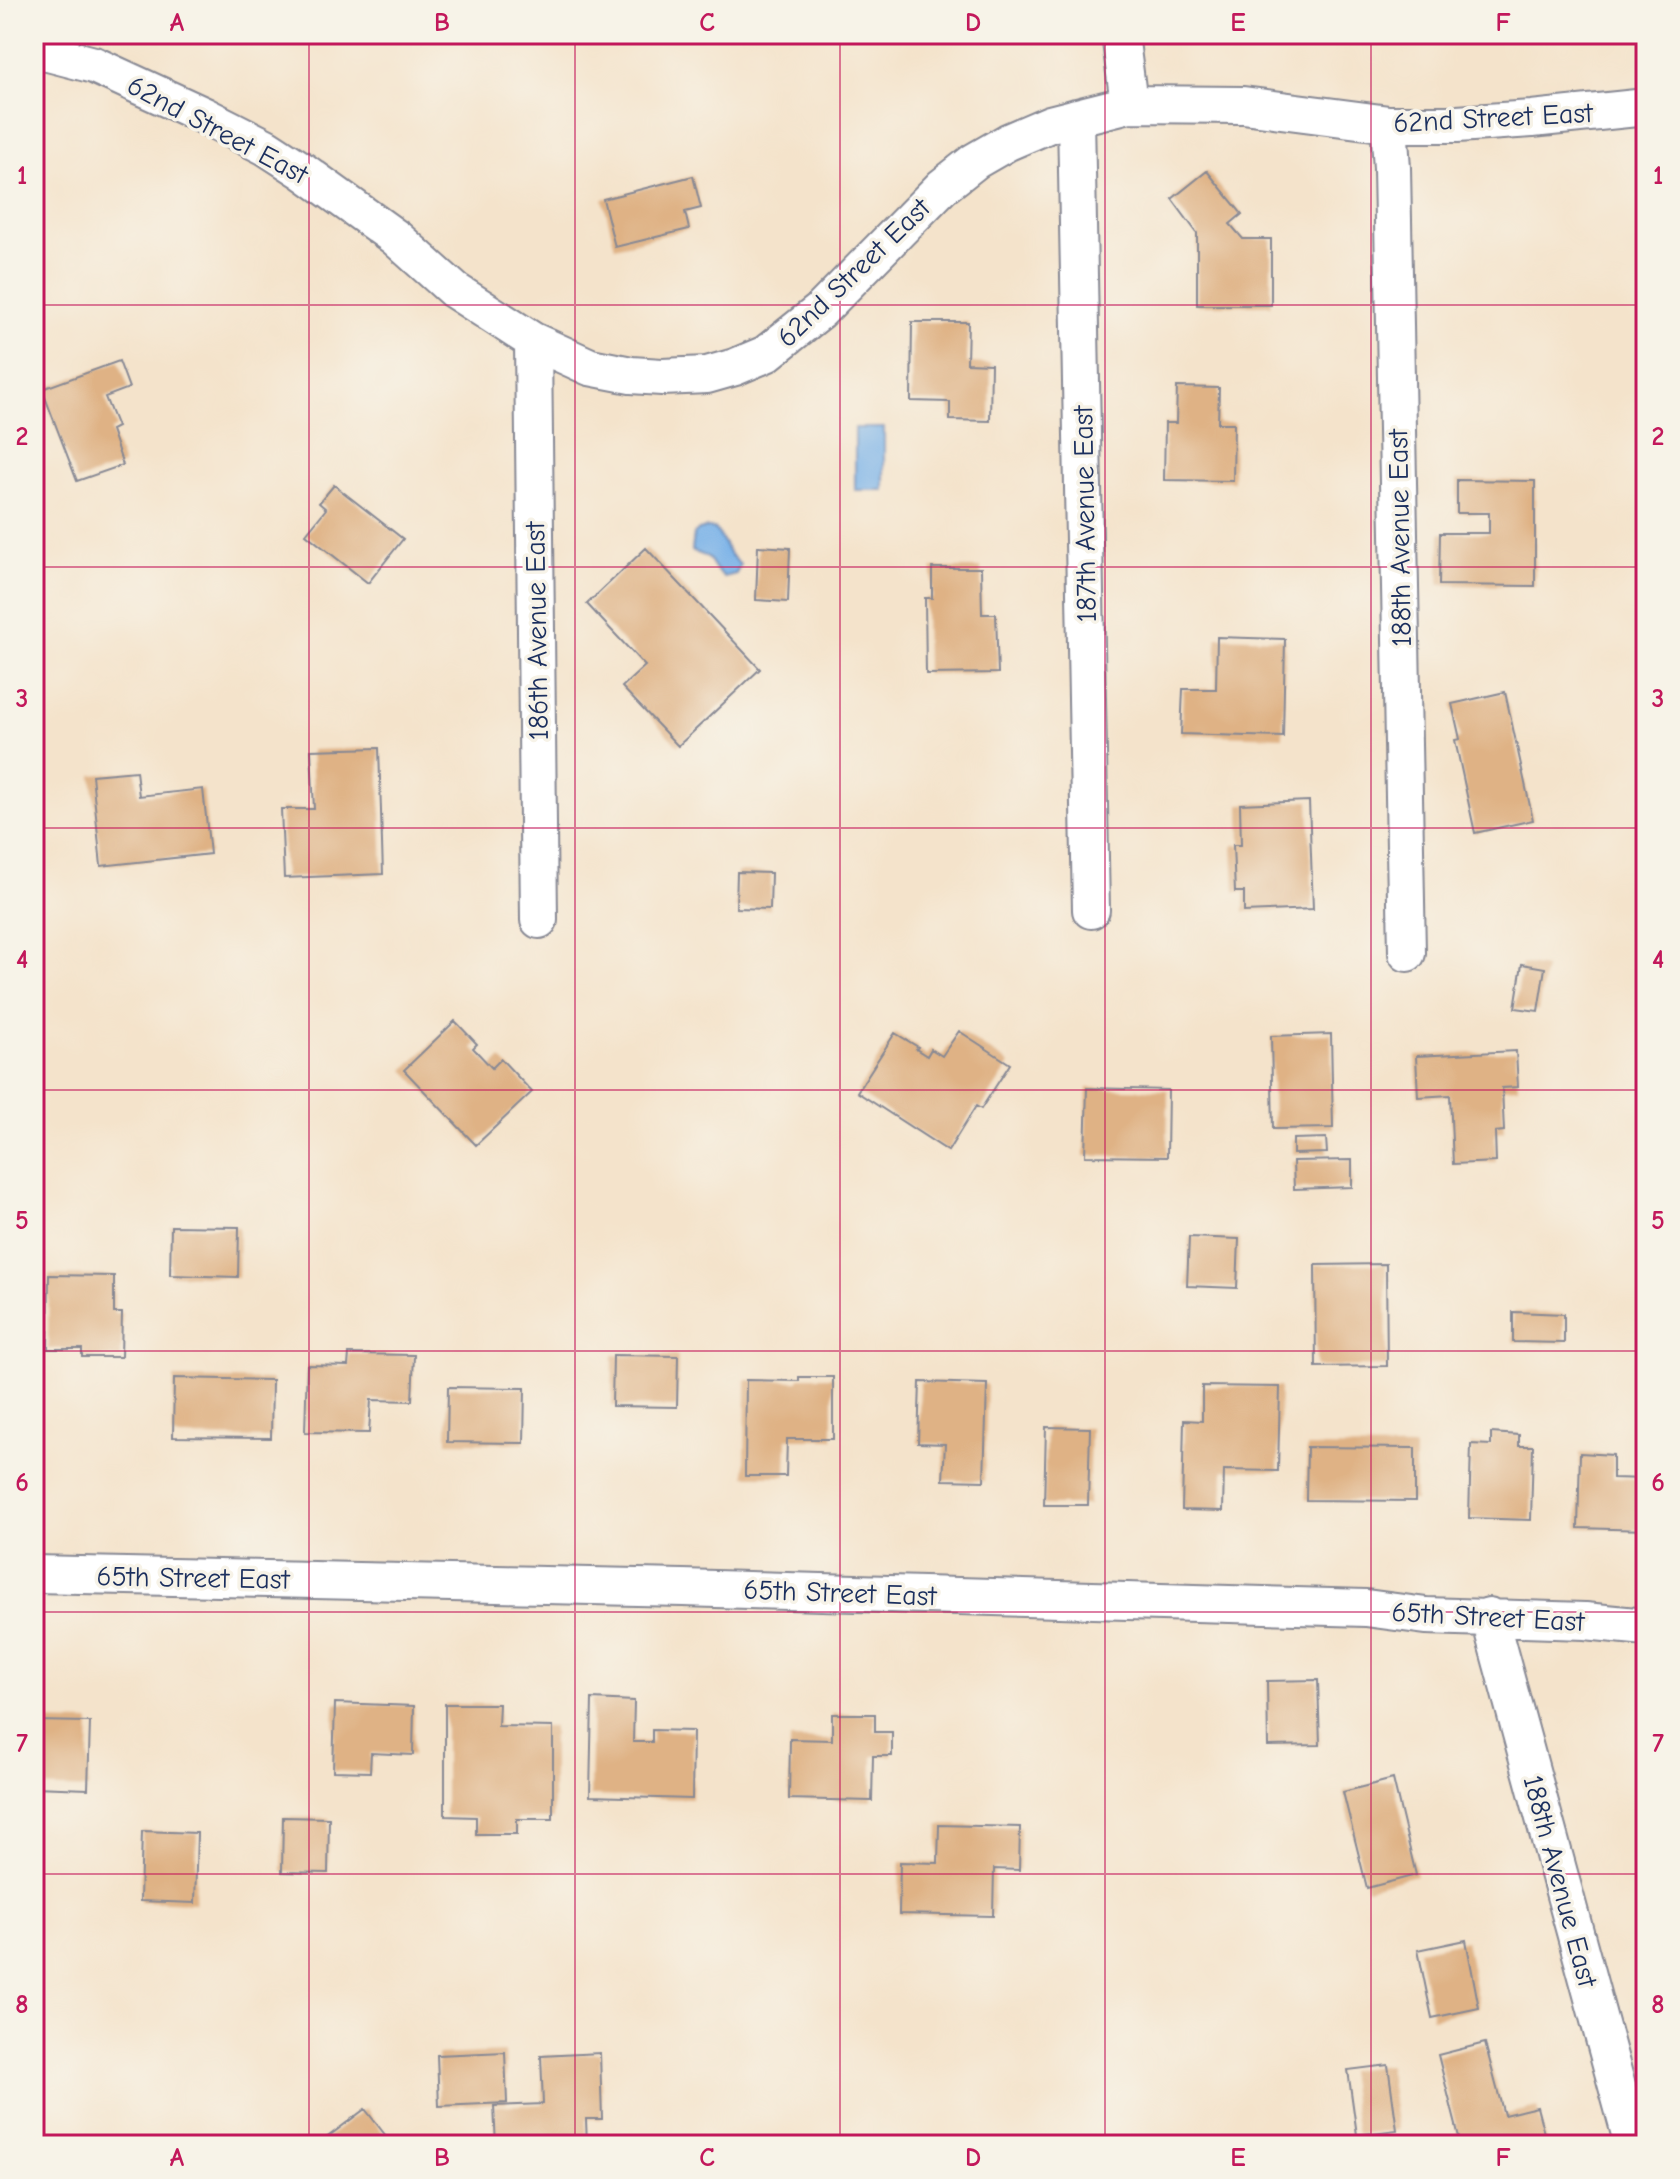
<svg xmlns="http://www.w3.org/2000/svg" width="1680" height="2179" viewBox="0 0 1680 2179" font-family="'Comic Neue',sans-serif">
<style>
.water{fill:#78b1e8;stroke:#4a70a3;stroke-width:2}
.building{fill:#dfb285}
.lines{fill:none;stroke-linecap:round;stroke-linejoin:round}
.minor-casing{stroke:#888994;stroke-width:40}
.minor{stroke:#fff;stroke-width:36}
.grid{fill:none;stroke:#c2185b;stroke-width:2;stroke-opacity:0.55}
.labels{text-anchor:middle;stroke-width:7;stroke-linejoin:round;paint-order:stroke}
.street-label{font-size:28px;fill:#1b2f5e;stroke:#f7f3e8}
.neatline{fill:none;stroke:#c2185b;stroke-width:3}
.grid-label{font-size:26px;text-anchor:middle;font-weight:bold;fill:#c2185b}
</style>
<rect width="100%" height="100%" fill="#f7f3e8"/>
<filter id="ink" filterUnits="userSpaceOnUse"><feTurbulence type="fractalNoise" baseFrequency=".0125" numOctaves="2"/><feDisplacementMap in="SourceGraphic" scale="16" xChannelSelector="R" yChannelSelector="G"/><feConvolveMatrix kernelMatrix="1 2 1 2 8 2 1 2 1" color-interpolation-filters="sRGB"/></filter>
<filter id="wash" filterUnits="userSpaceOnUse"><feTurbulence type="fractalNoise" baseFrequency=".006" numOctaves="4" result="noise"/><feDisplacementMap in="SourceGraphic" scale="32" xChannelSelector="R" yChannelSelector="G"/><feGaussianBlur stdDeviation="1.8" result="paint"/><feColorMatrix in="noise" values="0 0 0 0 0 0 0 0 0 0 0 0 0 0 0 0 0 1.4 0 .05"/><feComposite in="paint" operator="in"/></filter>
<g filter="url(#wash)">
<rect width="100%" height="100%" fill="#f4e3cb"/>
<path class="water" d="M855 428H884V490H855Z
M707 528 715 529C721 536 723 543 728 551 731 557 736 559 740 565L736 574 724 577 717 571 708 557 692 551 694 534 699 530Z"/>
<g id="blocks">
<path class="building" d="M1207 171 1242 214 1230 224 1243 239H1271V305H1197V233L1172 199Z
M693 176 701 208 685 212 689 229 615 247 603 199Z
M912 322H968L967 363 991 364 990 421 950 420V402L911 401Z
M119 361 129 388 105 397 117 427 111 430 123 465 77 481 42 389Z
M1177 387 1219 388 1218 423H1234L1233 481 1164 480 1165 423H1176Z
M1457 480 1535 481V586L1439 585 1440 533H1489V513H1457Z
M334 485 403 539 368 583 306 534 326 509 319 503Z
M758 546 790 548 788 602 756 600Z
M646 548 760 669 678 746 622 687 645 666 587 604Z
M932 568H981L982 614H996L998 673 926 674 925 598H932Z
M1217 637 1285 639 1283 737 1181 734 1183 689H1216Z
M1505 692 1533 820 1475 833 1455 740 1460 739 1452 704Z
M379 748 383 874 284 878 281 809H314L311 750Z
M136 771 139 796 203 789 210 854 101 866 92 775Z
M1309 801 1313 909 1244 912V892H1235L1233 845H1241L1240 804Z
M737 872 771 873 770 909 736 908Z
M1522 964 1545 968 1538 1011 1515 1008Z
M455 1021 477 1044 473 1048 492 1068 501 1059 532 1092 476 1145 404 1070Z
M959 1031 1010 1064 981 1109 976 1106 948 1151 857 1092 895 1033 918 1047 916 1049 927 1056 931 1049 942 1056Z
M1331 1034 1333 1128 1273 1129 1271 1036Z
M1516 1051 1518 1087 1502 1088 1504 1131 1495 1132 1496 1162 1453 1164 1450 1095 1418 1097 1416 1056Z
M1087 1088 1168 1090 1167 1157 1085 1156Z
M1326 1138 1327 1153 1293 1154V1139Z
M1352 1160V1187L1294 1189 1293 1161Z
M171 1226 239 1227 238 1277 170 1275Z
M1189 1237 1239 1239 1237 1288 1187 1286Z
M1386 1264 1387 1366 1316 1367 1315 1265Z
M49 1275 114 1276V1313H122L121 1357H82V1349H48Z
M1513 1312 1564 1314V1343L1513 1342Z
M349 1354 414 1355 412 1401 371 1400 369 1433 305 1432 307 1365 348 1366Z
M613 1355 678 1356 677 1407 612 1406Z
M799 1377H833V1439H787L786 1476H745L746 1380 799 1381Z
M174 1378 272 1380 271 1438 173 1437Z
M920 1382 987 1384 984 1481 943 1480 945 1444 918 1443Z
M1202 1386 1280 1387 1278 1471 1224 1470 1223 1511 1182 1510 1184 1420 1202 1421Z
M448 1387 525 1388 524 1443 447 1442Z
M1046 1427 1090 1428 1088 1505H1044Z
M1491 1433 1519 1435V1446H1533L1531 1520 1469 1518 1471 1444 1491 1445Z
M1307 1447 1415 1448V1501L1306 1500Z
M1580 1453 1613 1455V1478L1646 1479V1530L1578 1528Z
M1318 1680 1320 1745 1268 1746 1267 1681Z
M592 1699 634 1701 633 1742H652V1730L693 1731 692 1799 590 1796Z
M335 1703 414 1706 413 1755 371 1753 370 1772 333 1771Z
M445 1704H499L498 1726 553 1727V1819H517V1834H476V1817L445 1816Z
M832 1714H875V1732H892V1756H873L872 1801 789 1799 790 1739 832 1740Z
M34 1721 90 1722 88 1789 34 1787Z
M1393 1779 1416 1875 1367 1888 1343 1792Z
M283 1817 329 1818 328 1873 282 1872Z
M939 1825 1020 1827 1019 1870 994 1869 993 1916 899 1914 900 1862 938 1863Z
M142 1831 197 1833 195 1903 140 1901Z
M1466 1940 1479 2008 1432 2018 1418 1950Z
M1485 2043 1504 2115 1537 2107 1546 2141 1532 2145H1512L1510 2139 1485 2145H1461L1438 2055Z
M505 2052 507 2103 439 2106 437 2055Z
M600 2053 602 2119H586L587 2145H496L494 2106 543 2104 541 2056Z
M1388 2065 1397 2130 1357 2135 1348 2070Z
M365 2109 393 2145H317Z"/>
</g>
</g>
<g filter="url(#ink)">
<use href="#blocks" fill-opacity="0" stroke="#888994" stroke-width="2"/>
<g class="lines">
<g class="minor-casing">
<path id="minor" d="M1120 34 1129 104
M34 51 48 53 94 65 205 116 266 147 303 171 396 238 454 290 533 341 590 367 631 375 662 377 707 375 735 367 766 354 820 311 942 187 975 161 1008 142 1050 124 1129 104 1243 105 1389 124H1457L1532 119 1646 107
M1076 117 1091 910
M1389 124 1392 168 1407 953
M533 341 539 920
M34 1574 683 1588 1366 1608 1426 1616 1585 1621 1646 1627
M1489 1616 1633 2145"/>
</g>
<use href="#minor" class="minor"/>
</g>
</g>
<path class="grid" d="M309 34V2145M575 34V2145M840 34V2145M1105 34V2145M1371 34V2145M34 305H1646M34 567H1646M34 828H1646M34 1090H1646M34 1351H1646M34 1612H1646M34 1874H1646"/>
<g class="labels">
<g class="street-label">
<text transform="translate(1493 117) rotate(-3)" y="10">62nd Street East</text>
<text transform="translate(218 129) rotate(28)" y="10">62nd Street East</text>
<text transform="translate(853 272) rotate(-44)" y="10">62nd Street East</text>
<text transform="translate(1084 514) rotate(-91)" y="10">187th Avenue East</text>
<text transform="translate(1399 538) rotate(-91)" y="10">188th Avenue East</text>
<text transform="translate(536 631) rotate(-91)" y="10">186th Avenue East</text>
<text transform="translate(193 1577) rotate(1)" y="10">65th Street East</text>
<text transform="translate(840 1592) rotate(2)" y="10">65th Street East</text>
<text transform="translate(1488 1616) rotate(3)" y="10">65th Street East</text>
<text transform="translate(1561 1881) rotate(75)" y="10">188th Avenue East</text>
</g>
</g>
<rect width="1680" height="2179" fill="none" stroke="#f7f3e8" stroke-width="88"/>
<rect x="44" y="44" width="1592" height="2091" class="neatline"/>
<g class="grid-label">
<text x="177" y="31">A</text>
<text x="442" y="31">B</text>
<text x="707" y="31">C</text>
<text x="973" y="31">D</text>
<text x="1238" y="31">E</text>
<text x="1503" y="31">F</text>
<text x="22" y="184">1</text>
<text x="1658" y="184">1</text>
<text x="22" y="445">2</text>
<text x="1658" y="445">2</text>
<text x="22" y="707">3</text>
<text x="1658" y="707">3</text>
<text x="22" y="968">4</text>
<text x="1658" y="968">4</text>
<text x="22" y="1229">5</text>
<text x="1658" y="1229">5</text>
<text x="22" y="1491">6</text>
<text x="1658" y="1491">6</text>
<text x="22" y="1752">7</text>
<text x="1658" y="1752">7</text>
<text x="22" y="2013">8</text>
<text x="1658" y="2013">8</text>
<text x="177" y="2166">A</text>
<text x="442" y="2166">B</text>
<text x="707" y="2166">C</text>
<text x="973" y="2166">D</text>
<text x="1238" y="2166">E</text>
<text x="1503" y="2166">F</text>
</g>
</svg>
